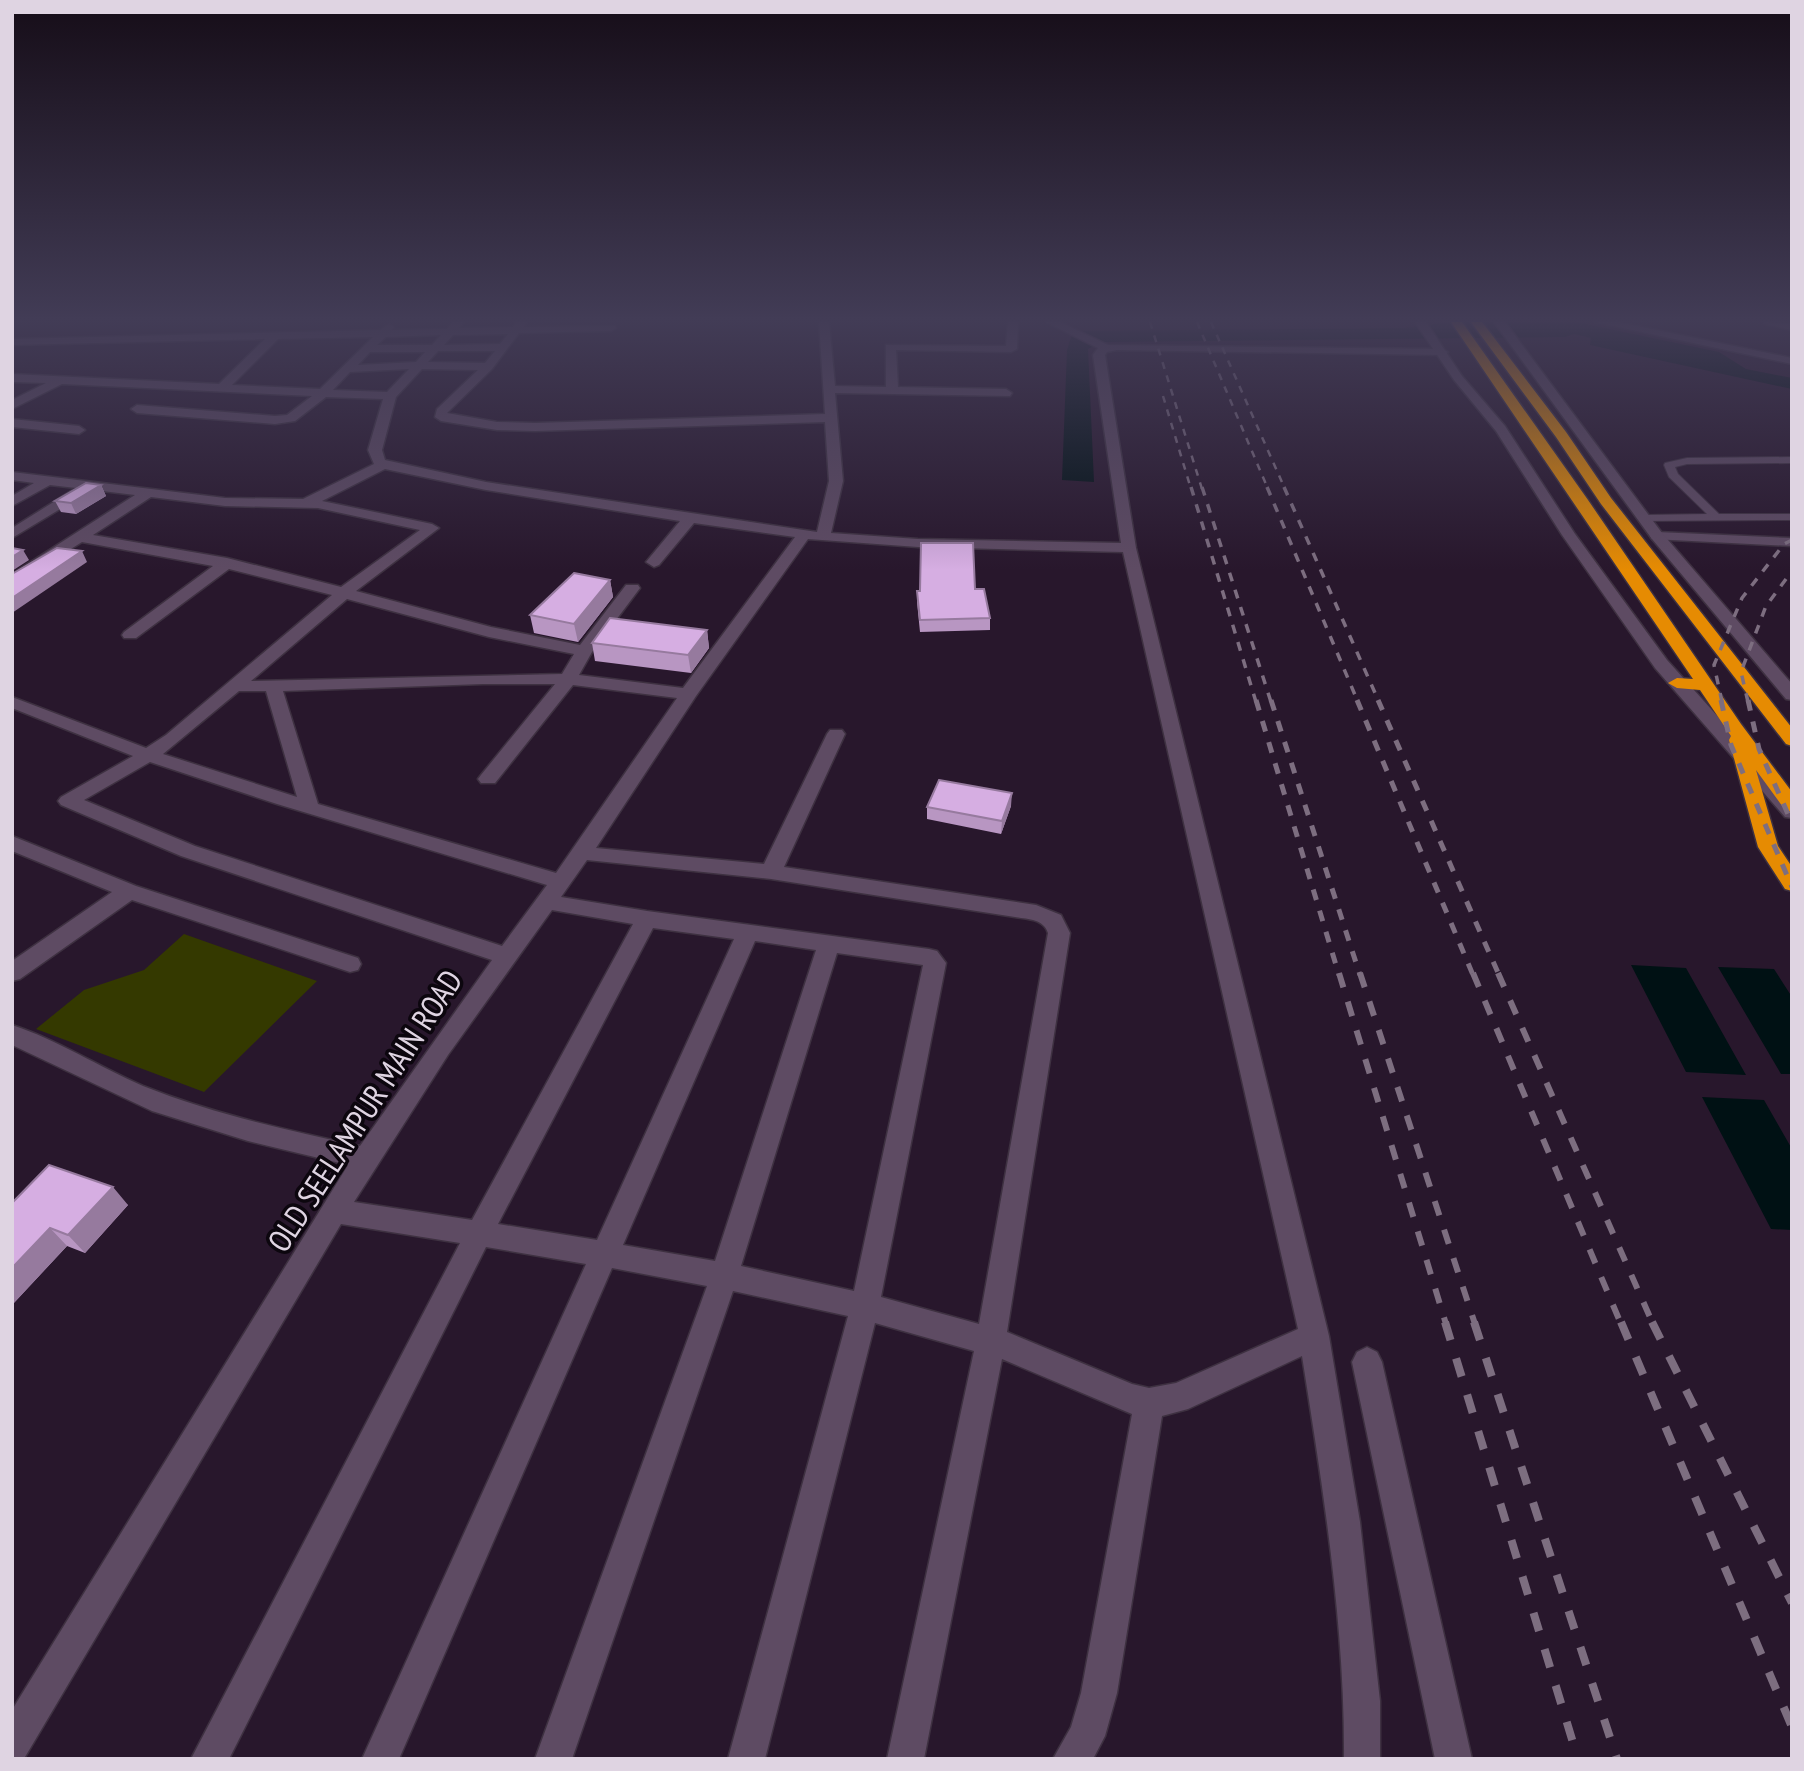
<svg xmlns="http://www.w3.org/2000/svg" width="1804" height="1771" viewBox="0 0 1804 1771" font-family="'PT Sans Narrow',sans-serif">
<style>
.green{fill:#343900}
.water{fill:#001114}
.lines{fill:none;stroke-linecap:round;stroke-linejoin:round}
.lane-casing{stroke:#3e3141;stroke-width:2}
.street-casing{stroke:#3e3141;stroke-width:3}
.secondary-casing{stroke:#3e3141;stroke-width:3}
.highway-casing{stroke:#3e3141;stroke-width:3}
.lane{fill:#5e4b63;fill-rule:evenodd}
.street{fill:#5e4b63;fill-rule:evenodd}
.secondary{fill:#5e4b63;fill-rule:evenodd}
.highway{fill:#e68b02;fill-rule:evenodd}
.rail-far4{stroke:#7d6e80;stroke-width:2.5;stroke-dasharray:7 7;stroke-linecap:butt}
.rail-far3{stroke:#7d6e80;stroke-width:3.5;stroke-dasharray:9 9;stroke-linecap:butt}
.rail-far2{stroke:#7d6e80;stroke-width:5;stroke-dasharray:11 11;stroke-linecap:butt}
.rail-far1{stroke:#7d6e80;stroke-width:6;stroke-dasharray:15 15;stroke-linecap:butt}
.rail{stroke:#7d6e80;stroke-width:8;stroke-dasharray:19 19;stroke-linecap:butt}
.wall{fill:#b896c2}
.shaded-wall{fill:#967a9e}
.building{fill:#d6aee2;stroke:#967a9e;stroke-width:2}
.labels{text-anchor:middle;stroke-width:7;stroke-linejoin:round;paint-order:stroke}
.near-street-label{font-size:32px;fill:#dfd4e2;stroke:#0c060e}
</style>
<rect width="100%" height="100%" fill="#28172c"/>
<path class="green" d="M184 934 317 981 204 1092 36 1029 84 990 144 970Z"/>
<path class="water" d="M1453 322H1576L1719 352 1746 369 1792 378V389L1590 345 1591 338 1574 334 1565 337 1102 342 1088 349 1094 482 1062 480 1067 350 1073 331 1404 328Z
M1631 965 1686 968 1746 1075 1686 1072Z
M1718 967 1774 969 1792 997V1074H1781Z
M1702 1097 1764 1100 1792 1149V1230L1771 1229Z"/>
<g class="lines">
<g class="lane-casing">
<path id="lane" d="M1792 457V463L1687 464 1675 467 1678 474 1719 514H1792V520L1642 521 1637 518 1642 515 1707 514 1669 477 1664 465 1665 463 1687 458Z"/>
</g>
<g class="street-casing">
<path id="street" d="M453 322H464L459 328 513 327 516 322H527L524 327 615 326 616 328 611 331 519 333 492 369 447 413 497 422 535 423 825 414 819 322H829L835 386 886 387V345L1006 346 1008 322H1018L1017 349 1011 352 896 350 898 387 1006 389 1012 393 1010 396 835 393 843 481 831 533 918 539 1121 543 1093 355 1098 348 1046 322H1060L1108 345 1442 349 1448 352 1442 355 1117 350 1107 352 1105 355 1136 548 1329 1336 1360 1522 1380 1701V1759H1344C1345 1624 1323 1489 1302 1356L1188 1409 1162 1416 1117 1693 1105 1736 1093 1759H1053L1071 1727 1081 1693 1132 1414 1002 1359 924 1759H887L974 1351 875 1323 765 1759H728L848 1316 733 1291 572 1759H535L707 1286 612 1268 399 1759H362L586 1264 486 1247 229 1759H191L460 1243 341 1224 25 1757 12 1759V1710L348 1165 248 1141 152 1111 12 1045V1025C58 1040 99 1067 143 1086 213 1114 287 1130 360 1146L492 960 181 856 61 805 58 801 61 797 133 756 12 708V697L146 748 166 735 332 595 229 569 136 638H124L122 635 124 632 213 566 82 542 12 586V574L135 495 86 489 85 494 12 538V528L76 488 50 485 12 506V496L34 483 12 480V472L225 498 303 499 374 464 368 450 383 399 326 397 295 421 275 424 137 413 131 409 137 405 275 416 287 415 312 396 62 384 12 409V400L46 383 12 382V374L219 384 265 339 12 345V339L380 330 389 324 394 327 392 330 447 329ZM508 334 500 344 444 345 453 335ZM441 335 432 345H377L386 337ZM373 337 320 389 232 385 278 339ZM438 351H495L485 363 428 362ZM370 352H425L416 362 358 365ZM409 369 387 392 333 390 350 372ZM422 369 478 370 437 409 435 417 441 421 497 430 535 431 825 422 829 481 817 532 486 482 385 460 382 450 396 397ZM385 469 486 490 680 521 646 562 654 567 659 565 694 523 795 537 683 688 579 675 592 652 640 588 638 585H626L580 645 491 627 356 591 439 528 432 524 322 501ZM151 497 225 506 318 508 420 530 341 587 227 558 93 535ZM808 539 918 547 1123 552 1298 1329 1176 1383 1149 1388 1132 1384 1007 1332 1070 933 1061 915 1036 905 784 867 845 734 842 730H830L827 734 764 864 596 848 696 696ZM347 599 489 637 574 654 562 674 251 681ZM483 684H555L481 775 478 779 481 783H495L573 685 677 698 556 873 318 804 283 691ZM239 691H266L297 797 163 754ZM150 762 277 804 547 885 502 946 195 846 84 800ZM587 860 771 879 1015 917C1028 919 1044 919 1048 933L979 1324 881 1297 946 963 937 951 929 949 647 911 561 897ZM552 910 633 924 472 1220 354 1202 448 1055ZM653 928 734 939 597 1240 498 1224ZM755 941 816 950 715 1261 623 1245ZM837 953 923 965 854 1291 741 1266Z
M1764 322 1792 324V330L1765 324Z
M12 419 79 426 85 430 79 434 12 427Z
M1657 532 1792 538V546L1652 539 1650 536 1652 533Z
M12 836 136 886 358 958 361 964 358 970 350 972 132 900 20 979 12 981V961L112 892 12 851Z
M1367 1347 1377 1352 1382 1362 1472 1759H1435L1352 1362 1357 1352Z"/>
</g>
<g class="secondary-casing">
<path id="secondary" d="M1415 322H1426L1462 376 1505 426 1575 534 1667 660 1792 799V818L1785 817 1655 668 1562 535 1496 431 1454 380Z
M1494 322H1505L1662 533 1792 684V700L1786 699 1652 539Z
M1595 322H1618L1792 358V364Z"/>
</g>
<g class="highway-casing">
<path id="highway" d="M1451 322H1462L1588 500 1741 724 1792 792V812L1785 810 1756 770 1778 846 1792 867V891L1785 889 1758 847 1729 740 1731 736 1700 690 1677 688 1668 683 1677 678 1693 679Z
M1471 322H1482L1566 432 1611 498 1792 728V746L1786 744 1601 504 1556 437Z"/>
</g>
<use href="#lane" class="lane"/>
<use href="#street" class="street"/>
<use href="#secondary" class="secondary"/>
<use href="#highway" class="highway"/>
<path class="rail-far4" d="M1150 322 1202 489
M1197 322 1268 489
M1211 322 1285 489
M1163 396 1191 489"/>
<path class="rail-far3" d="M1191 487 1256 702
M1202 487 1271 702
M1267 487 1358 702
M1284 487 1379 702
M1722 702 1714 665 1742 598 1784 544 1792 540
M1748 702 1741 672 1766 606 1792 571"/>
<path class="rail-far2" d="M1256 700 1339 975
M1271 700 1360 975
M1357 700 1473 975
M1378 700 1499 975
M1721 700 1731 745 1792 887
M1748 700 1759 749 1792 823"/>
<path class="rail-far1" d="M1339 973 1446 1324
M1360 973 1475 1324
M1473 973 1621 1324
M1498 973 1653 1324"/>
<path class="rail" d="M1445 1322 1578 1759
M1474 1322 1617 1759
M1621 1322 1792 1727
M1652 1322 1792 1603"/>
</g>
<path class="wall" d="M101 485 106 496 76 514 61 512 55 501Z
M610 580 613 597 578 642 534 633 530 615Z
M975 589 990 618V630L920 632 917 602V591Z
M707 630 709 648 691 673 595 661 592 643Z
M1011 806 1001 834 927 819V807Z
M49 1165 128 1205 85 1253 67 1246 12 1305Z"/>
<path class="shaded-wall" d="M101 485 106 496 76 514 71 503Z
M23 550 29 560 12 571V557Z
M82 551 87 562 12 613V598Z
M610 580 613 597 578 642 574 624Z
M707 630 709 648 691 673 688 655Z
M1012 793 1011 806 1001 834 1002 821Z
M113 1187 128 1205 85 1253 68 1235Z
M50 1228 67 1246 12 1305V1268Z"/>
<path class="building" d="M86 483 101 485 71 503 55 501Z
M921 543H973L975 589H984L990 618 920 620 917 591H920Z
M12 548 23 550 12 557Z
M57 548 82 551 12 598V574Z
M574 573 610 580 574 624 530 615Z
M610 618 707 630 688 655 592 643Z
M939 780 1012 793 1002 821 927 807Z
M49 1165 113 1187 68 1235 50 1228 12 1268V1203Z"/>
<linearGradient id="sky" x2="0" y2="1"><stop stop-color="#160d18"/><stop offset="0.56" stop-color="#423c56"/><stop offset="1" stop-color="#423c56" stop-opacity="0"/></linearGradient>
<rect width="1804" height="570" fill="url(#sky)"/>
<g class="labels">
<g class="near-street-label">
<text transform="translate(365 1111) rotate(-57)" y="11">OLD SEELAMPUR MAIN ROAD</text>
</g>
</g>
<rect width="1804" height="1771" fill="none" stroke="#dfd4e2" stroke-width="28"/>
</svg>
